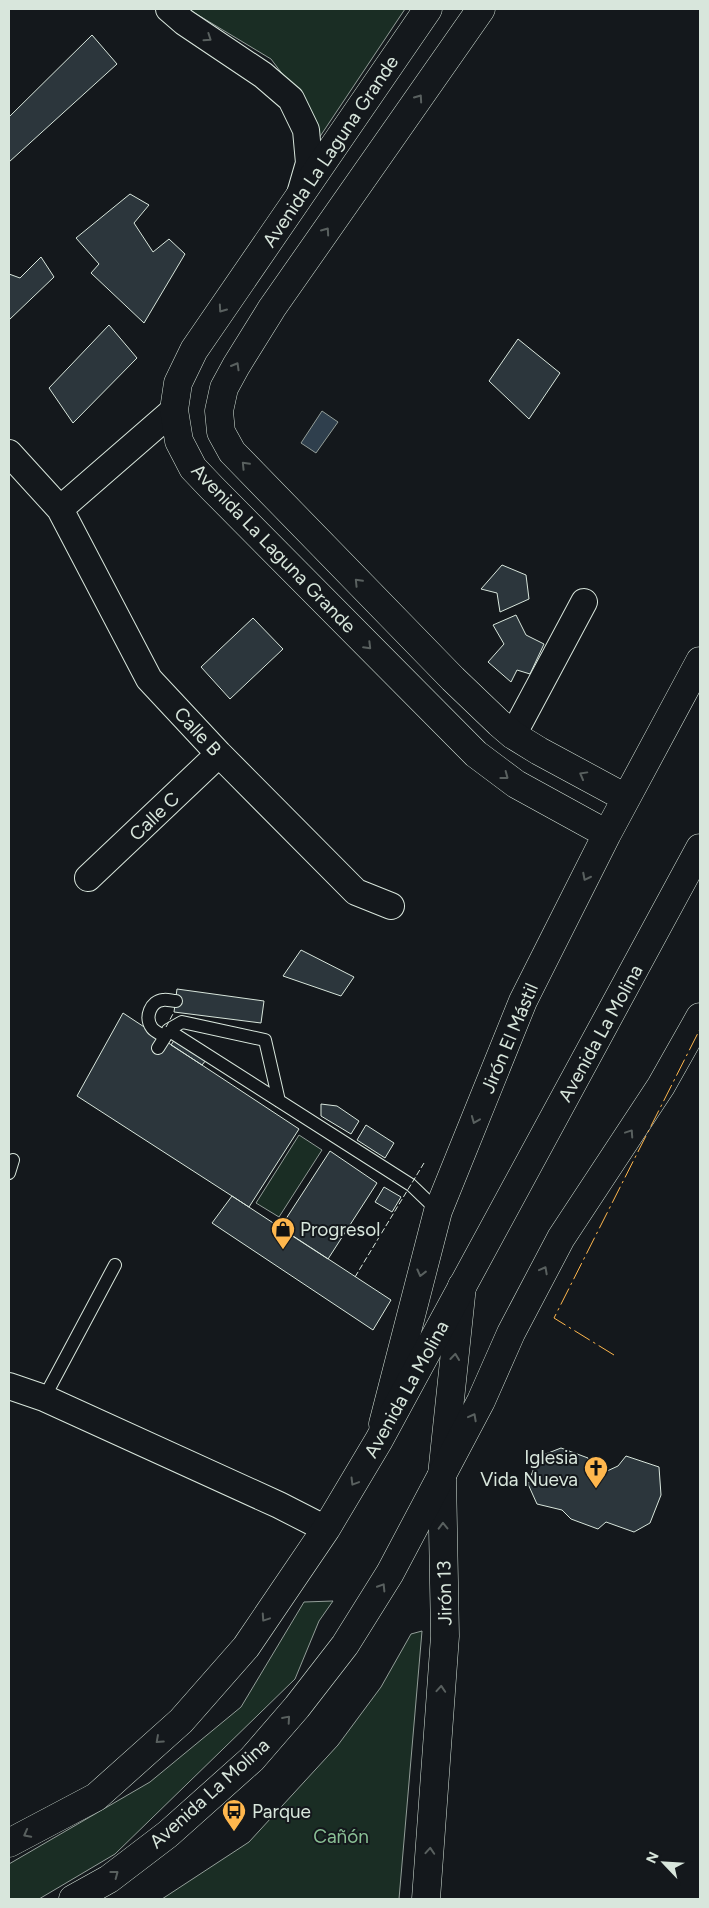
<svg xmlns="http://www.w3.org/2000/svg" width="709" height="1908" viewBox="0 0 709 1908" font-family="Figtree,sans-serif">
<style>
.green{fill:#1a2d24;stroke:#939e99}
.water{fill:#2f3f4d;stroke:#939e99}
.building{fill:#2c363c;stroke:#d8e6dc}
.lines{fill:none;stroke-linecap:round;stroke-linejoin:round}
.lane-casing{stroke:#d8e6dc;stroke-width:14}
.street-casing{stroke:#d8e6dc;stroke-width:28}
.secondary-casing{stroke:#d8e6dc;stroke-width:29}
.primary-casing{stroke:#d8e6dc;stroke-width:29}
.lane{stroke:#14181c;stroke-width:12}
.street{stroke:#14181c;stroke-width:26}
.secondary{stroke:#14181c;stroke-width:28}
.primary{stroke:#14181c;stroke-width:28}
.fence{stroke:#d8e6dc;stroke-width:1;stroke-dasharray:6 2.5;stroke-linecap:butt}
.power{stroke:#ffb74d;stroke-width:1;stroke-dasharray:18 4 2.5 4;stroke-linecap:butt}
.oneway{stroke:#59605f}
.labels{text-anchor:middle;stroke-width:4;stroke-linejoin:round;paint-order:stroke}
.street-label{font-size:19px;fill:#d8e6dc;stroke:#14181c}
.poi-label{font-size:19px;fill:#d8e6dc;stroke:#14181c;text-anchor:start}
.park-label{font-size:19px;fill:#8ac095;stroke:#14181c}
</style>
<rect width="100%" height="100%" fill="#14181c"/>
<path class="green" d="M188 9H405L319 138 305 104 271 59Z
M299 1135 322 1150 279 1217 256 1203Z
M333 1601 319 1621 295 1679 115 1854 39 1899H9V1864L150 1782 241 1707 304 1602Z
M422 1631 399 1899H162L249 1842 338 1745 381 1687 411 1634Z"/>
<path class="water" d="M322 411 338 422 316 453 301 443Z"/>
<path class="building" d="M92 35 117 64 9 162V117Z
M130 194 149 205 134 223 153 252 169 239 185 254 144 323 91 273 99 264 76 238Z
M41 257 54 277 9 320V274L20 278Z
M109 325 137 358 73 423 49 388Z
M518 339 560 373 529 419 489 381Z
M502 565 526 575 529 599 500 612 497 593 481 589Z
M516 615 526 635 544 644 530 674 517 670 511 682 488 662 504 644 493 625Z
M253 618 283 649 230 699 201 667Z
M301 950 354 977 341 996 283 976Z
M177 989 264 1001 261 1023 174 1012Z
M123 1013 299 1129 249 1207 77 1096Z
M179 1033 211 1054 202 1065 171 1045Z
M321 1104 337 1106 359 1121 351 1134 321 1116Z
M366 1125 394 1143 385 1158 357 1140Z
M330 1151 377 1183 328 1259 280 1228Z
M384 1187 401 1197 392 1212 375 1202Z
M232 1196 391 1300 373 1330 212 1223Z
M561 1448 588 1458 594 1477 618 1466 626 1456 659 1467 661 1495 650 1523 634 1532 606 1522 598 1529 571 1519 562 1510 537 1504 528 1484 538 1457Z"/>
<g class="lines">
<g class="lane-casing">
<path id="lane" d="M158 1048 165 1037C161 1034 155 1032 152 1028 144 1017 151 1001 163 1000 167 999 172 1001 176 1001
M279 1101 265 1040 182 1022 168 1030 411 1185 438 1211
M9 1173 13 1160
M44 1398 115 1265"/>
</g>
<g class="street-casing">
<path id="street" d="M169 9 184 22 263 75 291 99 306 130 309 163 300 194
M9 453 60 509 149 679 219 754 356 892 391 906
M60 509 174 410
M513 735 584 602
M88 878 219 754
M9 1386 44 1398 279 1505 326 1529"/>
</g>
<g class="secondary-casing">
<path id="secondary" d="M428 9 194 350 178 383 174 410 179 441 193 468 212 488 476 754 516 784 607 834
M481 9 272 308 236 366 224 388 219 411 221 432 232 452 453 679 499 723 513 735 539 751 626 798
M383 1424 438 1211 523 1001 607 834 700 661
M426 1899 445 1636 442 1475 462 1286"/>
</g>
<g class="primary-casing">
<path id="primary" d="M9 1843 96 1797 181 1721 246 1647 326 1529 379 1440 700 848
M73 1899 109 1879 168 1834 252 1759 297 1707 345 1645 390 1573 481 1401 511 1333 561 1238 661 1086 700 1017"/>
</g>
<use href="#lane" class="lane"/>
<use href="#street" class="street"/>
<use href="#secondary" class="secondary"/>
<use href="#primary" class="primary"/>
<path class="fence" d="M166 1027 174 1012
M355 1277 424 1163"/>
<path class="power" d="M614 1355 554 1318 700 1029"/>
</g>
<defs><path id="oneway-chevron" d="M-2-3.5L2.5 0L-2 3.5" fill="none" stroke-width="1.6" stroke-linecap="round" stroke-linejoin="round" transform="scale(1.25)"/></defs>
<g class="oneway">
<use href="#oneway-chevron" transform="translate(208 38) rotate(34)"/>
<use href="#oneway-chevron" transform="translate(419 98) rotate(-55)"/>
<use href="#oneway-chevron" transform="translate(326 231) rotate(-55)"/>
<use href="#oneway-chevron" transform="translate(222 309) rotate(125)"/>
<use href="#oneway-chevron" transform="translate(236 366) rotate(-60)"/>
<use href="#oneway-chevron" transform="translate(245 465) rotate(-134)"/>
<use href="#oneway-chevron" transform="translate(358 582) rotate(-134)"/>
<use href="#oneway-chevron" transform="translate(368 646) rotate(45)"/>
<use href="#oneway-chevron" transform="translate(583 775) rotate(-151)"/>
<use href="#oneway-chevron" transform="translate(505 776) rotate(37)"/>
<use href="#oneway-chevron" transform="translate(586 877) rotate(117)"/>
<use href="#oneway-chevron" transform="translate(475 1120) rotate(112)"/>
<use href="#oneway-chevron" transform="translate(630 1133) rotate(-56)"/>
<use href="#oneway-chevron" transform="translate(544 1270) rotate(-62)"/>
<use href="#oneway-chevron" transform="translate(421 1273) rotate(104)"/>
<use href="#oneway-chevron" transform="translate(455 1357) rotate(-84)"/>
<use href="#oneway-chevron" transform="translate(473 1417) rotate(-62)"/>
<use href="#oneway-chevron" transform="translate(354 1482) rotate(121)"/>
<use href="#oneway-chevron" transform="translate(443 1526) rotate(-91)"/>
<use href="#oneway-chevron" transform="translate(382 1587) rotate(-58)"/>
<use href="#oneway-chevron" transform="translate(265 1618) rotate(124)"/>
<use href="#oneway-chevron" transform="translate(441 1689) rotate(-86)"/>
<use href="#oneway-chevron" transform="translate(287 1719) rotate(-49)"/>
<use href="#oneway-chevron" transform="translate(159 1740) rotate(138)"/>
<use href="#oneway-chevron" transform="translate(27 1834) rotate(152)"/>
<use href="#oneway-chevron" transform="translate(430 1851) rotate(-86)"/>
<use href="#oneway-chevron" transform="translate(115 1874) rotate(-37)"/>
</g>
<defs>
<g id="shop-pin" transform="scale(1.25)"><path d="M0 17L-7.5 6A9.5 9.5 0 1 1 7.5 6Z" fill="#ffb74d" stroke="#14181c"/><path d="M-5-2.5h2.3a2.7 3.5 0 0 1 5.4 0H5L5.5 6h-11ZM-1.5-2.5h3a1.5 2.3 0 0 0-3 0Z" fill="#111"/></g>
<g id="church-pin" transform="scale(1.25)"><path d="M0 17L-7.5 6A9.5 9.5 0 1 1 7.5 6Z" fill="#ffb74d" stroke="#14181c"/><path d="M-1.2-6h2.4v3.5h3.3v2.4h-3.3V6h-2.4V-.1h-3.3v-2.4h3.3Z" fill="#111"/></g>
<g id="bus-pin" transform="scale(1.25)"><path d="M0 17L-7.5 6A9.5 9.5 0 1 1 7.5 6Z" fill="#ffb74d" stroke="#14181c"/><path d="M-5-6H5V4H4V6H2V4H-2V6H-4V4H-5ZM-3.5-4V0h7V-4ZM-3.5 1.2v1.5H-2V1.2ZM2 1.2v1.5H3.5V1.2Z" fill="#111"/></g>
</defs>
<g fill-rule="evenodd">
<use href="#shop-pin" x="283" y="1229"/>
<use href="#church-pin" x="596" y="1468"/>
<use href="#bus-pin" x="234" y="1811"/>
</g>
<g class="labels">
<g class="street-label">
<text transform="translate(330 151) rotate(-56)" y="7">Avenida La Laguna Grande</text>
<text transform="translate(274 548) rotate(46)" y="7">Avenida La Laguna Grande</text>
<text transform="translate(198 731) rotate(47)" y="7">Calle B</text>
<text transform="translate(154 816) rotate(-44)" y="7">Calle C</text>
<text transform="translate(600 1033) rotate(-61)" y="7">Avenida La Molina</text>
<text transform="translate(509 1038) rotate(-67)" y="7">Jirón El Mástil</text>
<text transform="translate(406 1389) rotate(-61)" y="7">Avenida La Molina</text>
<text transform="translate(444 1593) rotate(-91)" y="7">Jirón 13</text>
<text transform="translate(209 1793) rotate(-42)" y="7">Avenida La Molina</text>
</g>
<g class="poi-label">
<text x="300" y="1236">Progresol</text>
<text x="578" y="1464" text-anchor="end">Iglesia<tspan x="578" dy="22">Vida Nueva</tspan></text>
<text x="252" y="1818">Parque</text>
</g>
<g class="park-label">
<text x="341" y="1843">Cañón</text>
</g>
</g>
<rect width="709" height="1908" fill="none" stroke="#d8e6dc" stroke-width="20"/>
<g transform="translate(664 1863) rotate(295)" stroke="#14181c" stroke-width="4" paint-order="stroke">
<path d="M0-4L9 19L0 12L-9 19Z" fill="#d8e6dc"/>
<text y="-8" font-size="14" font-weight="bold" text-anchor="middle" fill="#d8e6dc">N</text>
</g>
</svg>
